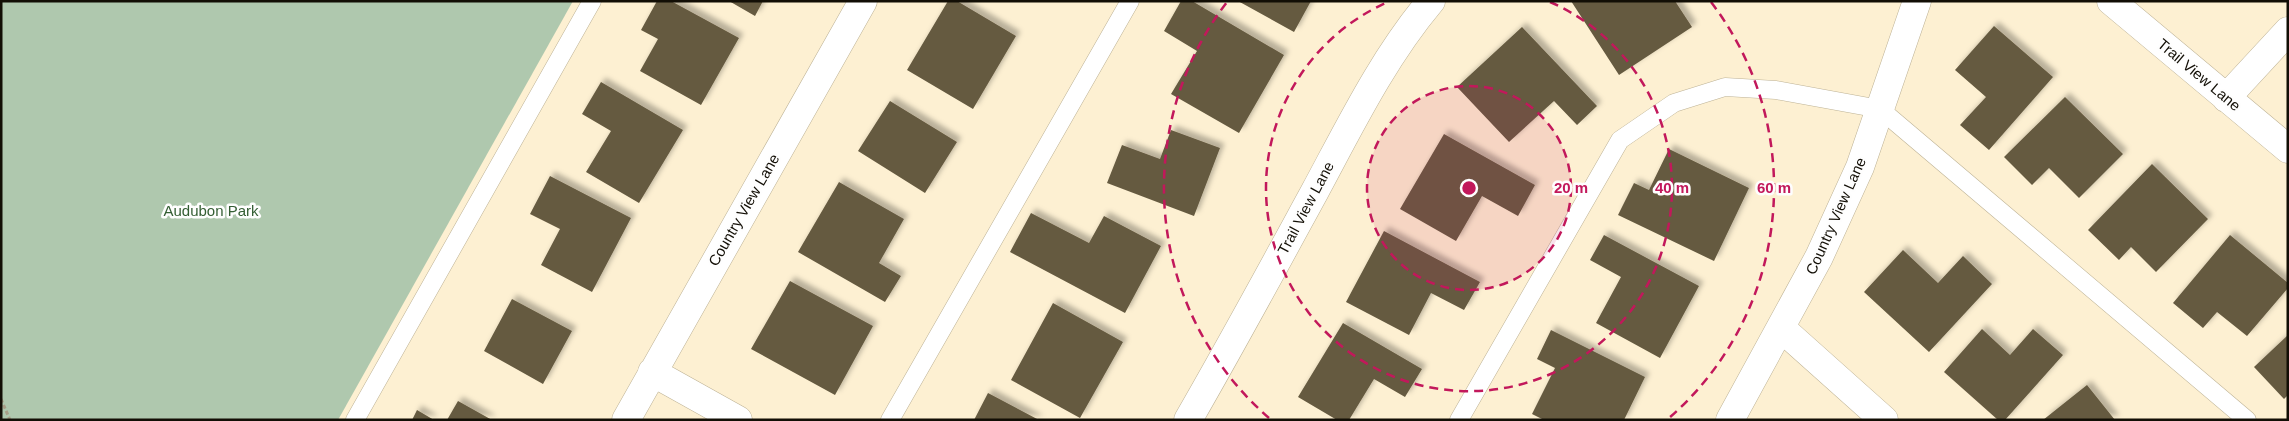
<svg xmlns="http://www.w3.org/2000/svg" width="2289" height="421" viewBox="0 0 2289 421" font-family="Arial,sans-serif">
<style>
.green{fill:#afc8ae}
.building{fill:#655a40;filter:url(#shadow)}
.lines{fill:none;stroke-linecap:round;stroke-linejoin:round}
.service-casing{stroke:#bdb295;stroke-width:19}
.minor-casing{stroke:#bdb295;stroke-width:29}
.path{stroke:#a89e87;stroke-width:3;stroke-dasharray:4 2.5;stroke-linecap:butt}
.service{stroke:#fff;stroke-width:18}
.minor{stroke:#fff;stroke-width:28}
.ring{fill:none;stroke:#c2185b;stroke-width:2.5;stroke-dasharray:9 6}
.labels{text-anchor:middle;stroke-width:5;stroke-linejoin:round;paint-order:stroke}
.street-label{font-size:15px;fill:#120e05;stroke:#fefefe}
.park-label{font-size:15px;fill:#345e33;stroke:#fefefe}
.centre{fill:#c2185b;stroke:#fefefe;stroke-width:2.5}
.ring-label{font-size:15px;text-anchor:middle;font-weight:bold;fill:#c2185b;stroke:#fefefe;stroke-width:5;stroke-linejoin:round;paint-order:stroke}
</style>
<defs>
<filter id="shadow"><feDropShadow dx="4.5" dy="-4.5" stdDeviation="2.5" flood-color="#0004"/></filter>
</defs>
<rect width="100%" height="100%" fill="#fdf0d2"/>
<path class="green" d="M1 1H573L338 420H1Z"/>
<path class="building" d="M657 1H671L739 38 701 105 640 71 658 39 641 30Z
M729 1H763L755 16Z
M948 1H957L1016 36 973 109 907 70Z
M1181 1H1192L1284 55 1239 133 1171 94 1197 51 1164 31Z
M1238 1H1311L1294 32Z
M1571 1H1675L1692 27 1619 75Z
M1994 26 2053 77 1989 150 1960 125 1986 97 1955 70Z
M1522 27 1597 106 1577 125 1554 101 1509 142 1457 87Z
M601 82 683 130 639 203 586 172 611 131 582 114Z
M2065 97 2123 154 2079 198 2049 168 2032 185 2004 157Z
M890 101 957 142 925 193 858 151Z
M1171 130 1220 148 1194 216 1107 183 1122 145 1160 159Z
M1444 134 1535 185 1518 216 1482 196 1456 241 1400 209Z
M1669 149 1749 188 1714 261 1618 215 1634 183 1649 190Z
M2152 164 2208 219 2156 272 2131 247 2119 260 2088 230Z
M550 176 631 218 592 292 541 265 560 229 530 214Z
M839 182 904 219 879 263 901 276 885 302 798 252Z
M1031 213 1089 243 1104 216 1161 246 1125 313 1010 252Z
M1384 231 1480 282 1464 310 1431 293 1409 335 1346 302Z
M1604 235 1699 286 1660 358 1596 323 1621 277 1590 260Z
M2230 235 2288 283V288L2247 336 2217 312 2203 328 2173 303Z
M1903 250 1938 283 1963 256 1992 284 1929 352 1864 292Z
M790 281 873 326 835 395 751 349Z
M512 299 572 331 543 384 484 351Z
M1053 303 1123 342 1080 418 1011 380Z
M1343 323 1422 369 1405 397 1374 379 1349 420H1337L1298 397Z
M1982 329 2010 355 2033 329 2063 355 2005 420H1998L1944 372Z
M1551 330 1645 377 1624 420H1544L1532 414 1555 368 1537 359Z
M2288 335V395L2284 399 2254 367Z
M2087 385 2115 420H2043Z
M988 393 1039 420H974Z
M458 401 492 420H447Z
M417 410 434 420H412Z"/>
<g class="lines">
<g class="service-casing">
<path id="service" d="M355 420 592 1
M890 420 1130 1
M1459 420 1620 140 1674 103 1725 87 1776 90 1880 109 2247 420"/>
</g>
<g class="minor-casing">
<path id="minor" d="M2111 1 2288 149
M2226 98 2288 31
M1781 328 1884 420
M652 372 738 420
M626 420 863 1
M1188 420C1232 344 1273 268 1315 191 1350 126 1383 58 1431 1
M1730 420 1819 257 1860 167 1917 1"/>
</g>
<path class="path" d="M1 399 10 420"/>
<use href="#service" class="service"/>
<use href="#minor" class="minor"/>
</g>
<circle cx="1469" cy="188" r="102" fill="#c2185b" fill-opacity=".12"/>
<g class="ring">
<circle cx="1469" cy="188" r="102"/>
<path d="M1550 2A203 203 0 1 1 1388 2"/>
<path d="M1269 418A305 305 0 0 1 1227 2M1711 2A305 305 0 0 1 1669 418"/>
</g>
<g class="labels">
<g class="street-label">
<text transform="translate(2199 75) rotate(40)" y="5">Trail View Lane</text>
<text transform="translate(1306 208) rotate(-62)" y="5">Trail View Lane</text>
<text transform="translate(744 210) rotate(-60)" y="5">Country View Lane</text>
<text transform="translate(1836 216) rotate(-66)" y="5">Country View Lane</text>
</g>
<g class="park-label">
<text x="211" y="216">Audubon Park</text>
</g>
</g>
<circle cx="1469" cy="188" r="8" class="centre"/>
<g class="ring-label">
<text x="1571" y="193">20 m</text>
<text x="1672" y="193">40 m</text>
<text x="1774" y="193">60 m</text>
</g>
<rect width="2289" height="421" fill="none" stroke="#120e05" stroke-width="5"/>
</svg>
